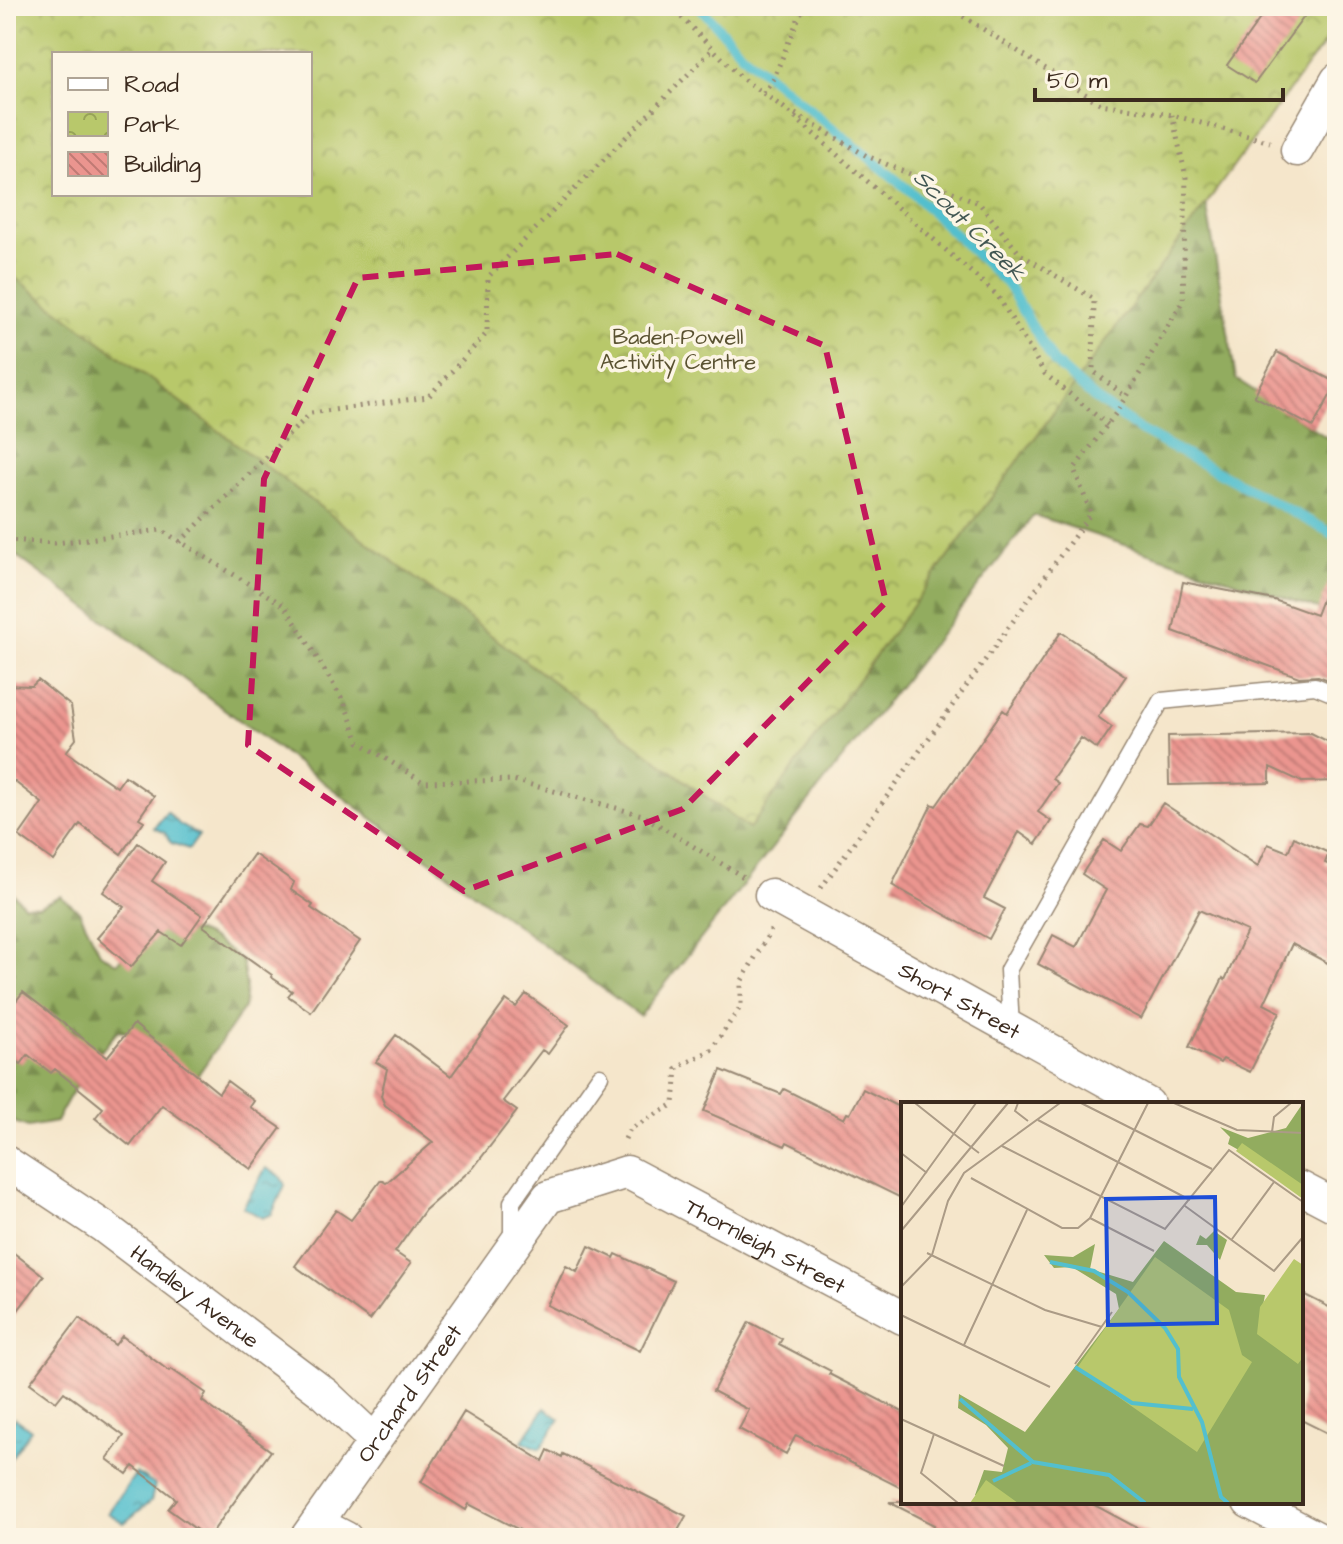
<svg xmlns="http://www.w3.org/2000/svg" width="1343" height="1544" viewBox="0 0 1343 1544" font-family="'Architects Daughter',sans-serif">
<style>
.forest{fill:url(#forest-firs);stroke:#666b3e;stroke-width:2;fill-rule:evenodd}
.park{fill:url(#park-crowns);stroke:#7a7944;stroke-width:2;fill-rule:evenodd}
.water{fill:url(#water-ripples);stroke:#477476;stroke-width:2}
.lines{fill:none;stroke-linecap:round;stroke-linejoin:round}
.stream{stroke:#53bfce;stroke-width:10}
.building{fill:url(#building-back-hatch)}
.lane-casing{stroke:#988874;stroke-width:19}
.street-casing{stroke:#988874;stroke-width:35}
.path{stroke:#988874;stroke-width:5;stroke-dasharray:2 6;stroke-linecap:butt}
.lane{stroke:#fff;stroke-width:16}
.street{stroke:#fff;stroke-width:32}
.marked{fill:none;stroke:#c2185b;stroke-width:6;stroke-dasharray:16 10;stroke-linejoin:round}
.labels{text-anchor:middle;stroke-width:7;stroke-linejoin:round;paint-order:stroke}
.park-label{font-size:22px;fill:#5a5231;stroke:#fcf5e5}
.street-label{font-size:22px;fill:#3b2a1e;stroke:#fcf5e5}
.water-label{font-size:24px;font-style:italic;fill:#425753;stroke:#fcf5e5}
.inset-river{fill:none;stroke:#53bfce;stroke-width:4}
.inset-road{fill:none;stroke:#ab9b86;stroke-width:2}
.view{fill:#1d4ed8;fill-opacity:0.15;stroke:#1d4ed8;stroke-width:4}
.inset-edge{fill:none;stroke:#3b2a1e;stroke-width:4}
</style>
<defs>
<pattern id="forest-firs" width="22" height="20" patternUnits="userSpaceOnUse" patternTransform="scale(2)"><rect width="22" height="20" fill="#92ac5f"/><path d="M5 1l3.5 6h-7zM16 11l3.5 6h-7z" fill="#788c4e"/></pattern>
<pattern id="park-crowns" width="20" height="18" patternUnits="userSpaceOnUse" patternTransform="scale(2)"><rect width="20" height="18" fill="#b8c86b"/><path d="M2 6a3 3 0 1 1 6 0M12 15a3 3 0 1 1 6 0" fill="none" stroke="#97a357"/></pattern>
<pattern id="water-ripples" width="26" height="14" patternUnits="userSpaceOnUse" patternTransform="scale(2)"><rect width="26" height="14" fill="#53bfce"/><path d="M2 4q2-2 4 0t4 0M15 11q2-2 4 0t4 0" fill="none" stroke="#469ba7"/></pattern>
<pattern id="building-back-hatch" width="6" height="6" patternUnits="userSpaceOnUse" patternTransform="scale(2)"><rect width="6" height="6" fill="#eb958f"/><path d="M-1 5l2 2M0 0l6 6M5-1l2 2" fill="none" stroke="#c07a74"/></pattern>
</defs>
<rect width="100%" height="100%" fill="#fcf5e5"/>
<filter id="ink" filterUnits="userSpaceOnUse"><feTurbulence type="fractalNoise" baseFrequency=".0125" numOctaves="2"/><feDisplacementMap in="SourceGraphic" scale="16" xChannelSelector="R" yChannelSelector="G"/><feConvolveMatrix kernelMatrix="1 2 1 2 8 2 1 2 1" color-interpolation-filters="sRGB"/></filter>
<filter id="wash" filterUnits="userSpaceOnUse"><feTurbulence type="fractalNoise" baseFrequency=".006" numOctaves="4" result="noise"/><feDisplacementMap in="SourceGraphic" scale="32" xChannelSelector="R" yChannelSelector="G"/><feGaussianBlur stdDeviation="1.8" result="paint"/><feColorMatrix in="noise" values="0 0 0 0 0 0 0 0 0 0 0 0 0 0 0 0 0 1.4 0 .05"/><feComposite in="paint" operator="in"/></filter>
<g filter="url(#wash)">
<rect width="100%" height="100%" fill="#f5e6cb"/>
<path class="forest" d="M6 6H1337V29L1204 191 1236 379 1337 444V615L1034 515 640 1016 6 548ZM54 54H310V194H54Z
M6 886 24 905 39 906 60 896 79 911 100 953 116 963C127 954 138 942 151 935 187 917 214 939 242 961L246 986 244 1008 195 1079 137 1036 119 1030C93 1059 73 1087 56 1122L28 1127 6 1119Z"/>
<path class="park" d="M6 6H1337V25L749 829 6 271ZM54 54H310V194H54Z"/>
<path class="water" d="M167 812 180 825 199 835 189 849 171 843 165 833 154 828Z
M266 1168 280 1176 285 1185 272 1214 262 1218 243 1207Z
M545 1408 560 1419 540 1449 522 1441Z
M15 1418 31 1430 6 1465V1430Z
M136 1473 155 1485 151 1501 124 1523 108 1513Z"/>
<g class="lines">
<path class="stream" d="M699 6 742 54 910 191 1007 284 1054 362 1094 398 1143 432 1337 536"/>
</g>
<g id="blocks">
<path class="building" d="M1269 6H1312L1255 83 1227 65Z
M1277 352 1337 383 1313 427 1254 396Z
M1335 565 1337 683 1318 676 1299 677 1173 631 1183 582 1274 600 1316 615Z
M1061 632 1126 676 1098 717 1112 727 1097 749 1081 738 1052 779 1058 783 1038 812 1051 821 1036 844 1019 832 984 898 1005 909 989 939 892 885 932 804 936 806 1003 710 1007 713Z
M38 680 71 706 76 739 66 752 117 787 125 776 154 796 139 818 144 821 121 854 80 824 54 861 19 836 42 803 6 775V685L32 686Z
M1311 733 1337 746V781L1302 782 1270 767V783L1169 785 1168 736Z
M1163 803 1258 866 1268 844 1288 852 1294 837 1329 853 1325 863 1337 868V968L1292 944 1264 1004 1280 1012 1250 1072 1223 1059 1220 1063 1189 1047 1223 978 1225 980 1247 931 1199 910 1141 1019 1038 964 1053 935 1076 947 1106 890 1082 874 1104 840 1121 851 1140 824 1148 826Z
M138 843 165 862 152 881 202 915 181 945 161 932 131 967 97 938 124 907 103 892Z
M254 854 294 882 291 890 313 905 311 908 360 941 311 1012 288 996 292 991 271 977 272 975 203 926Z
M23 992 107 1057 134 1024 219 1093 227 1081 254 1101 250 1107 281 1128 251 1169 162 1105 130 1146 95 1118 103 1108 55 1069 51 1073 28 1055 21 1064 6 1053V1014Z
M526 994 569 1025 548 1054 542 1050 503 1101 517 1111 474 1167 425 1210 395 1252 411 1263 370 1320 295 1266 336 1210 351 1220 381 1180 386 1183 433 1142 385 1105 381 1096 387 1069 376 1062 396 1035 451 1076 506 1000 516 1007Z
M721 1070 781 1094 784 1089 844 1119 847 1113 850 1114 863 1089 903 1109V1199L787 1142 785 1146 704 1111Z
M589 1246 614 1258 616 1254 674 1281 640 1351 547 1305 566 1266 577 1272Z
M6 1247 44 1276 6 1326Z
M1301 1293 1337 1311V1438L1301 1420Z
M79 1318 115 1345 122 1336 169 1371 171 1369 206 1393 202 1401 271 1451 208 1538 168 1509 176 1499 133 1466 127 1474 107 1459 124 1436 64 1392 56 1402 30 1383Z
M749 1322 782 1339 779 1344 831 1371 829 1374 903 1412V1489L796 1435 786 1454 739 1429 749 1410 713 1391Z
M464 1412 543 1461 548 1450 562 1457 563 1454 686 1516 674 1538H535L469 1504 466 1510 421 1482Z
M889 1502H1089L1156 1538H928L934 1525Z"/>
</g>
</g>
<g filter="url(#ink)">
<use href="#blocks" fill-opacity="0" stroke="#988874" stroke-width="2"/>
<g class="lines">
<g class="lane-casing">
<path id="lane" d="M1011 1029 1008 970 1161 701 1315 686 1337 695
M512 1242V1202L600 1076"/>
</g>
<g class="street-casing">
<g id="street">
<path d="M1297 150 1337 80"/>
<path id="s1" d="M771 895 1148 1104"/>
<path id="s2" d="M6 1162 104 1227 325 1394 375 1441"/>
<path d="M1301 1188 1337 1207"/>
<path d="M1249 1502 1317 1538"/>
<path d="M317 1523 346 1538"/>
<path id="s3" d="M306 1538 548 1197 627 1172 903 1318"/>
</g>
</g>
<path class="path" d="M670 6 743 79 784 108 997 295 1045 374 1108 425
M952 6 953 10 1101 104 1172 115 1270 142
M763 93 773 80 801 12 800 6
M795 114 867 156 979 203 1020 254 1094 299 1093 371 1126 397
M6 540 55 543 161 530 285 606 344 702 359 742 423 782 513 780 642 815 745 878
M180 542 311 413 428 397 487 333 488 277 713 49
M821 888 1091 513 1074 469 1116 413 1183 301 1186 177 1172 115
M625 1139 630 1129 674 1104 677 1068 711 1050 741 1006V982L771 930"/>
<use href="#lane" class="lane"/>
<use href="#street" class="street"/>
</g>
</g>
<path class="marked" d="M617 254 825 346 886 602 683 809 464 891 248 745 264 479 358 278Z"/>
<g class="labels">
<g class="park-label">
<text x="678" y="344">Baden-Powell<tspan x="678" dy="25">Activity Centre</tspan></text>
</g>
<g class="street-label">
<text dy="8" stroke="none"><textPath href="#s1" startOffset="216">Short Street</textPath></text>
<text dy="8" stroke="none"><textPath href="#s3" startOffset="658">Thornleigh Street</textPath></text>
<text dy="8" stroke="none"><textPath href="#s2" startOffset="232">Handley Avenue</textPath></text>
<text dy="8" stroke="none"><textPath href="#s3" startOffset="178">Orchard Street</textPath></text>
</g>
<g class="water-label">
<text transform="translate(970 225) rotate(45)" y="8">Scout Creek</text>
</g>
</g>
<g transform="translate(901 1102)">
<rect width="402" height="402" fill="#f5e6cb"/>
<path d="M402 1V84L327 42 329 35 319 25 347 36 385 26ZM313 129 326 138 319 158 306 143H295L299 133 305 137ZM263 139 335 190 364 193 361 209 402 233V401H92L74 393 83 368 101 370 107 346 85 323 57 306 58 292 124 330 218 207 215 192 171 165 153 166 143 153 172 155 194 142 189 167 232 180Z" fill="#92ac5f"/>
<path d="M341 41 402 83V97L335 49ZM254 155 328 208 341 253 351 260 296 350 176 266ZM393 157 402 163V255L397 262 356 232 359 205ZM85 378 117 401H69Z" fill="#b8c86b"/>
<path class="inset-river" d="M149 160 193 169 227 190 264 226 277 247 278 275 301 320 320 395 327 401M174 265 231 301 292 307M59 297 132 360 208 373 244 401M92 379 130 361"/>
<path class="inset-road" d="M14 1 53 32M117 1 114 9 127 19M180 1 311 67M273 1 336 28 402 31M137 18 289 98M371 30 373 15 390 1M53 32 78 51M101 44 264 127 328 48 402 100M0 51 26 71M70 76 161 126H177L189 116 247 1M284 104 373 169 402 135M0 105 75 1M189 116 253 149M0 129 107 1M331 137 373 80M26 151 144 208 201 225M0 185 31 153 47 99 63 71 159 1M0 213 149 285M63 243 126 108M174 262 211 210M0 317 103 364M33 332 20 371 57 401"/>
<path class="view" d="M314 95 316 221 207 223 205 97Z"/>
<rect width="402" height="402" class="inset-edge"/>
</g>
<rect width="1343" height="1544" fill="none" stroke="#fcf5e5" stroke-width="32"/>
<rect x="52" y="52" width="260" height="144" fill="#fcf5e5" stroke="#afa495" stroke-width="2"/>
<rect x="68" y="78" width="40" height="12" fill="#ffffff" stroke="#afa495" stroke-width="2"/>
<text x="124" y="92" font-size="24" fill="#3b2a1e">Road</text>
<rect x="68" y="112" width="40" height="24" fill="url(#park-crowns)" stroke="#afa495" stroke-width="2"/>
<text x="124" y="132" font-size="24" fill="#3b2a1e">Park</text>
<rect x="68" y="152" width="40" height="24" fill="url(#building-back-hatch)" stroke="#afa495" stroke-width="2"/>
<text x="124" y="172" font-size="24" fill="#3b2a1e">Building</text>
<path d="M1035 88v12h248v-12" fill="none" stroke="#3b2a1e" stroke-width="4"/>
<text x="1047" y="88" font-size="24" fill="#3b2a1e" stroke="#fcf5e5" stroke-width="6" paint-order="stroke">50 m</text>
</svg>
